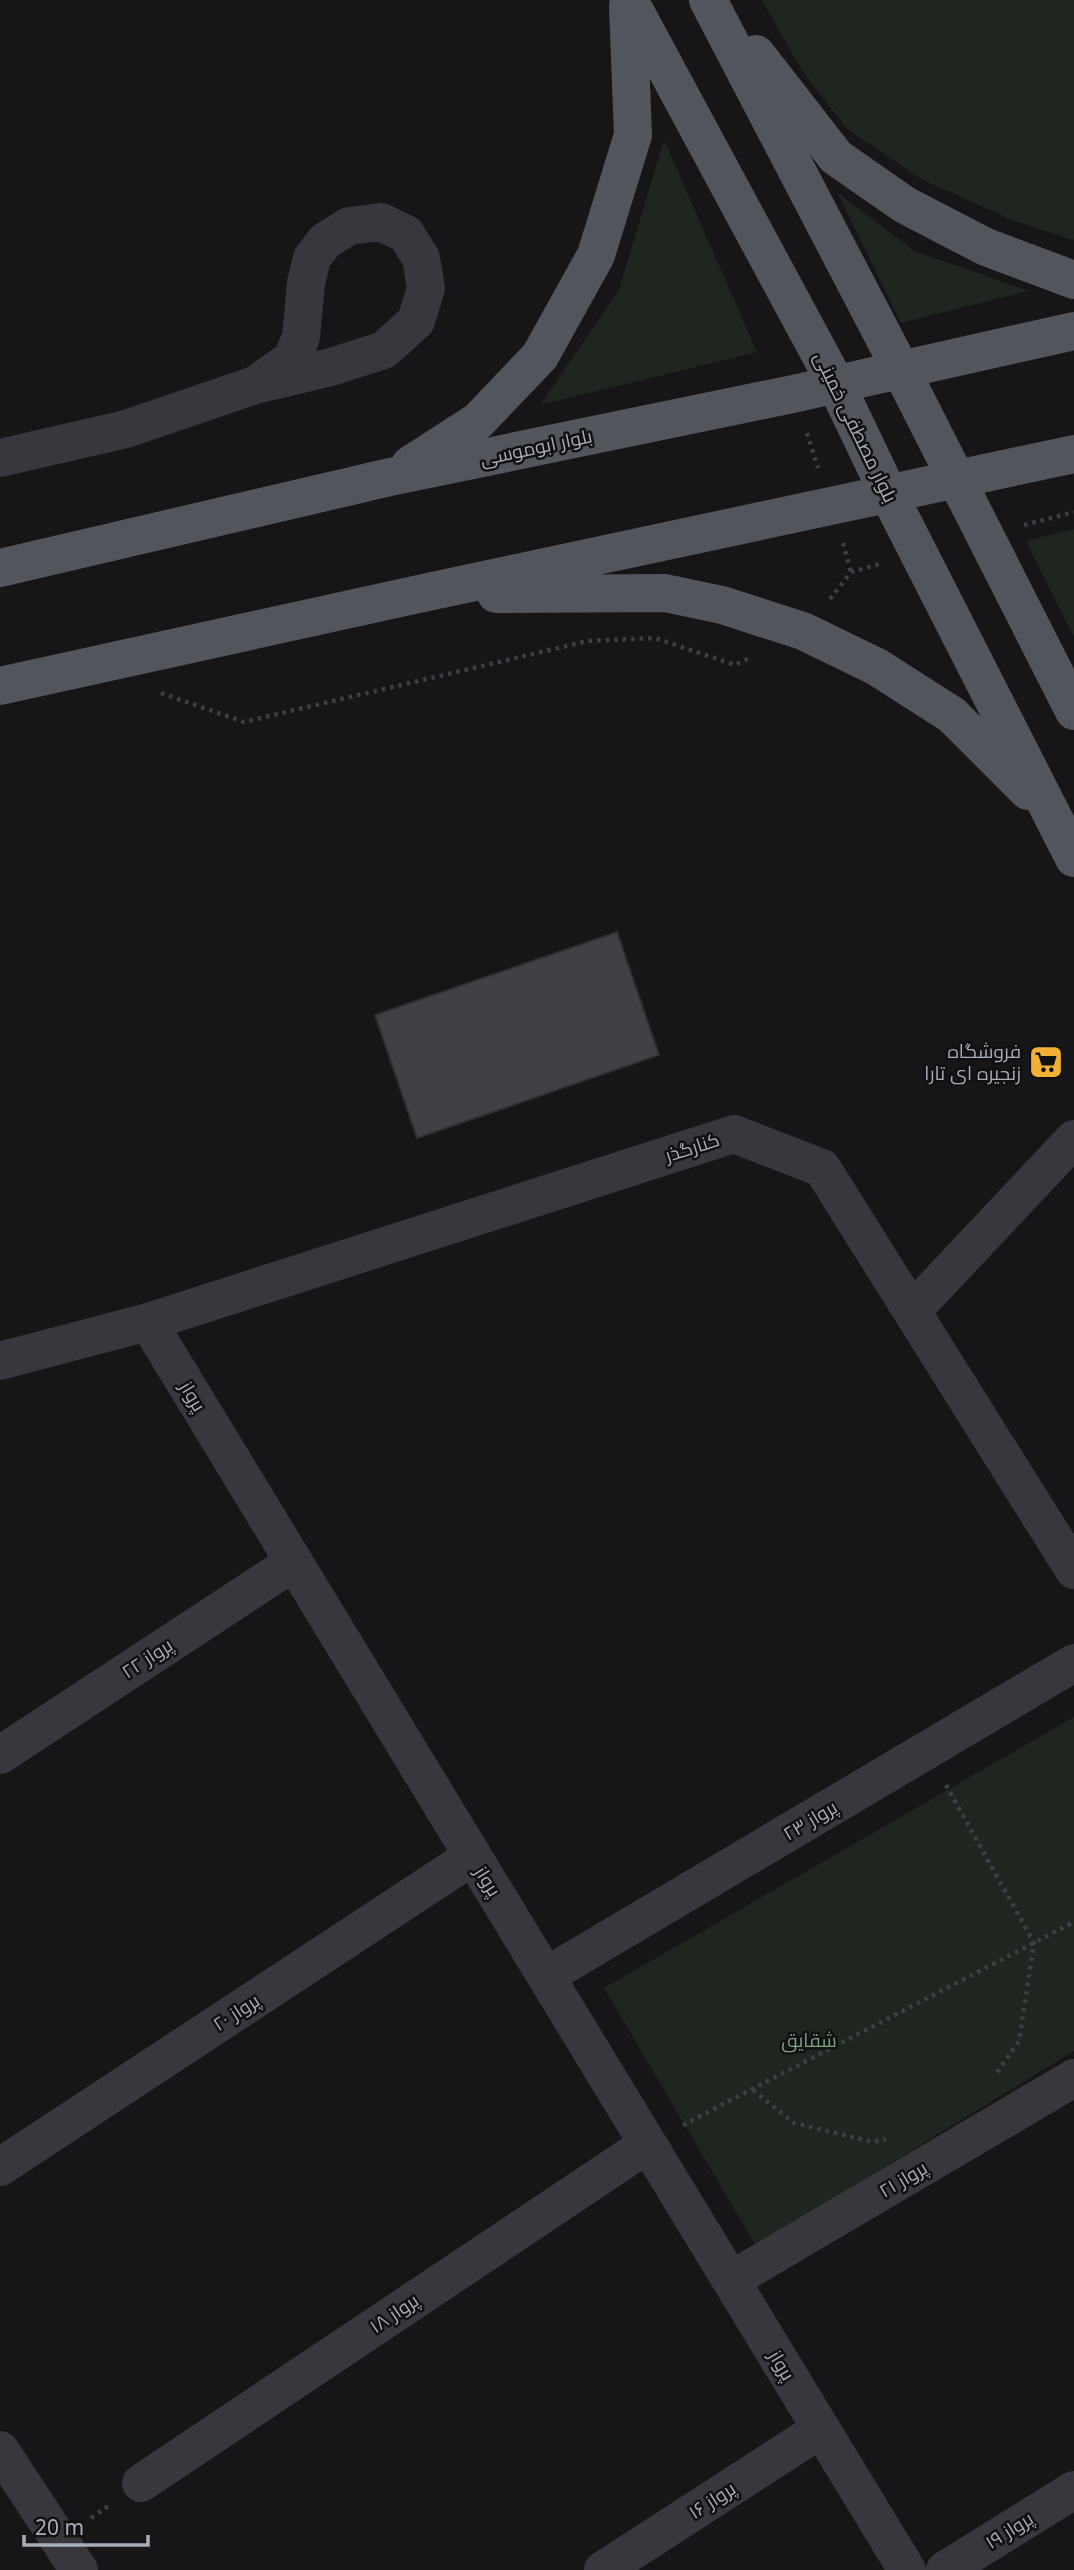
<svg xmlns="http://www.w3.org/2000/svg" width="1074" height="2570" viewBox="0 0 1074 2570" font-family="'Noto Sans',Cairo,sans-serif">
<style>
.green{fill:#1e261f}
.building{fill:#404145;stroke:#303034;stroke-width:2}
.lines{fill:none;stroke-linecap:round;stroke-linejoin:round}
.path{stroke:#3d3f44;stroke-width:4.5;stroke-dasharray:3.5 5;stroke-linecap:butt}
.minor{stroke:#37383d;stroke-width:38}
.major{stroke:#53555c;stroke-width:38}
.labels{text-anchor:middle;stroke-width:5;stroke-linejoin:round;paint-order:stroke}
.street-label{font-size:19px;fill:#a8adb8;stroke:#111113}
.poi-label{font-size:19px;fill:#a8adb8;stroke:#111113;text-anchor:end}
.park-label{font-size:19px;fill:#7fa381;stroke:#111113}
</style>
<rect width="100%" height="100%" fill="#161618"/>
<path class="green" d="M762 0H1074V240L1010 219 921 179 847 129 801 69Z
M664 140 757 352 540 405 619 290Z
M837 192 914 251 1029 291 901 323Z
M1074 529V637L1026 541Z
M1074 1717V2051L756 2246 604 1988Z"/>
<path class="building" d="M617 932 659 1055 417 1138 375 1015Z"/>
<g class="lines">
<path class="path" d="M807 433 818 468
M1024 525 1074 512
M843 543 851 572
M830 599 851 572 880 564
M161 693 244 722 588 641 655 638 735 665 751 657
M946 1785 1034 1943 1019 2041 996 2074
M753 2090 794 2123 873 2142 886 2139
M683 2125 1074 1922
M91 2518 110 2505"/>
<path class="minor" d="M0 458 126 429 255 385 331 367 384 350 416 321 426 288 421 258 406 234 381 222 349 226 325 241 312 258 306 283 301 337 292 359 255 385
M912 1311 1074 1139
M148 1322 734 1134 822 1168 1074 1570
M0 1361 148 1322 907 2570
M0 1755 294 1562
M546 1976 1074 1663
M0 2167 473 1856
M731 2280 1074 2078
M0 2450 79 2570
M141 2483 648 2144
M603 2570 821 2429
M945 2570 1074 2490"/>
<path class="major" d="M629 0 836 384 889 495 1074 858
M708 0 901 370 1074 711
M756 54 836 157 905 205 986 247 1074 280
M410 465 478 421 540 356 596 255 633 135 628 6
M0 568 390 477 793 394 1074 331
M496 594 665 593 722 605 803 631 877 667 952 715 1028 791
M0 686 414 595 1074 454"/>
</g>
<defs>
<g id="supermarket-square" transform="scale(1.75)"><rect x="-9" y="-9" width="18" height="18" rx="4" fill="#f2b134" stroke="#111113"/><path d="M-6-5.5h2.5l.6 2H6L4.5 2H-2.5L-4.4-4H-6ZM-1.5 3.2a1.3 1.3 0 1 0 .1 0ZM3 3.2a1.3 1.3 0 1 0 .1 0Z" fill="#111"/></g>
</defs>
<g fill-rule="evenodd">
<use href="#supermarket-square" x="1046" y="1062"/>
</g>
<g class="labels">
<g class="street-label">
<text transform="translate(856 427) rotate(64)" y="7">بلوار مصطفی خمینی</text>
<text transform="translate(536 447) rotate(-12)" y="7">بلوار ابوموسی</text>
<text transform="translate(692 1147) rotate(-18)" y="7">کنارگذر</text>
<text transform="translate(193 1396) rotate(59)" y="7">پرواز</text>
<text transform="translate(147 1658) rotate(-33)" y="7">پرواز ۲۲</text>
<text transform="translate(810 1820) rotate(-31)" y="7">پرواز ۲۳</text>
<text transform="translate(488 1881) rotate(58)" y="7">پرواز</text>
<text transform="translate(236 2012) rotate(-33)" y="7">پرواز ۲۰</text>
<text transform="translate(903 2179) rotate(-31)" y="7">پرواز ۲۱</text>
<text transform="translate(394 2313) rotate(-34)" y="7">پرواز ۱۸</text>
<text transform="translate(782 2365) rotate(59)" y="7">پرواز</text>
<text transform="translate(712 2500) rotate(-33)" y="7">پرواز ۱۶</text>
<text transform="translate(1009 2530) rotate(-32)" y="7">پرواز ۱۹</text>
</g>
<g class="poi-label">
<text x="1021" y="1058">فروشگاه<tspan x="1021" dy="22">زنجیره ای تارا</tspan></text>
</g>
<g class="park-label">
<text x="809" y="2047">شقایق</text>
</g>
</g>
<path d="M24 2535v10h124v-10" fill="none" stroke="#a8adb8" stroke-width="3.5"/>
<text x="35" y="2535" font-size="21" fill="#a8adb8" stroke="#111113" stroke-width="5" paint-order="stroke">20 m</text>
</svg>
